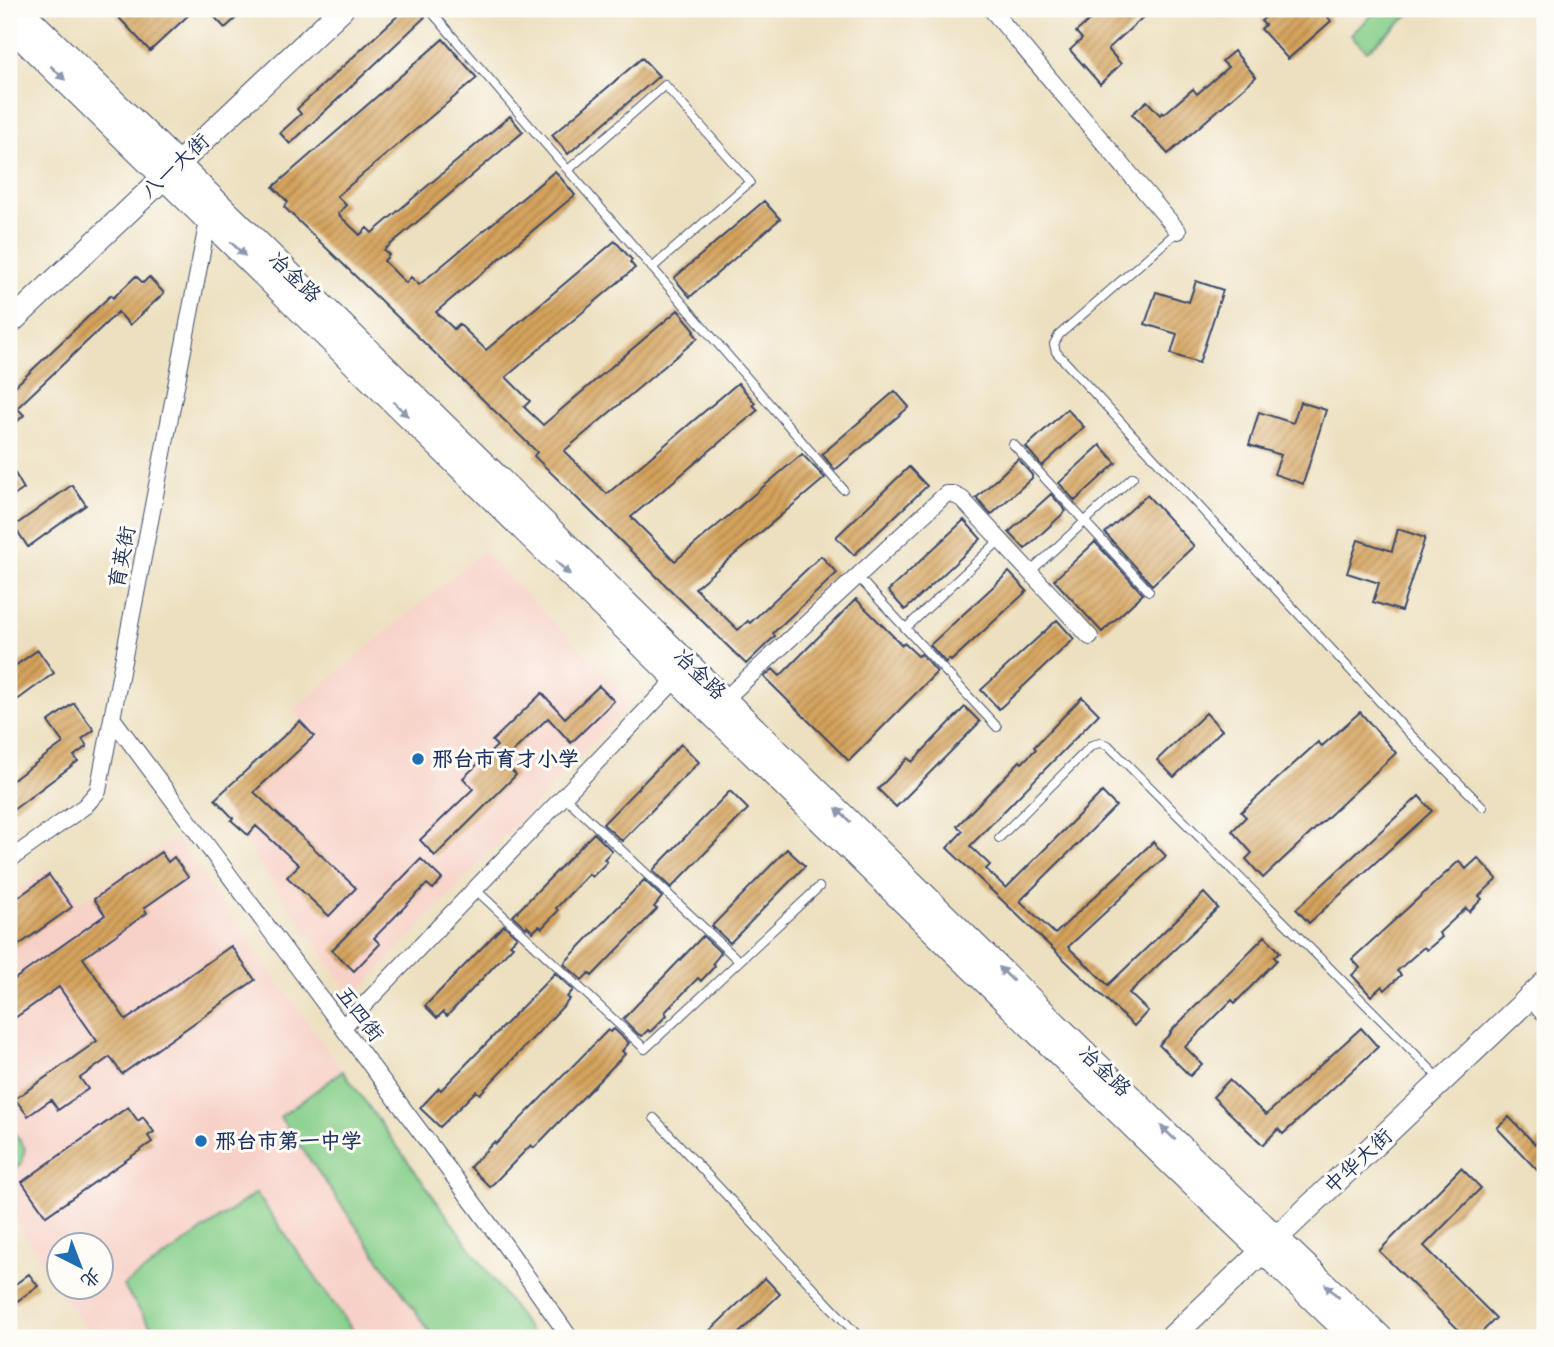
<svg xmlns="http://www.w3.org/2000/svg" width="1554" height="1347" viewBox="0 0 1554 1347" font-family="'Shantell Sans','LXGW WenKai TC',sans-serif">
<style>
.built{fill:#f7d1c7;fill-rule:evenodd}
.grass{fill:#87cf8a;stroke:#517f74;stroke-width:2}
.building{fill:url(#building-hatch)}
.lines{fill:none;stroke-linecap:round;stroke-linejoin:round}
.lane-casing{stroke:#3a4a6d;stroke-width:10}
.street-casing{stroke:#3a4a6d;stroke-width:18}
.secondary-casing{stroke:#3a4a6d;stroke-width:25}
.lane{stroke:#fff;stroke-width:8}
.street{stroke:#fff;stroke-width:16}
.secondary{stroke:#fff;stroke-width:23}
.oneway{fill:#8d97ae}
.poi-dot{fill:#1f6fb2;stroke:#fdfcf7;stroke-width:2.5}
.labels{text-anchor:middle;stroke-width:6;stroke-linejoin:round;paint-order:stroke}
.street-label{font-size:21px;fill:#1b2f5e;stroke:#fdfcf7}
.poi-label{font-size:21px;font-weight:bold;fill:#1b2f5e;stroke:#fdfcf7;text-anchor:start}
</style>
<defs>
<pattern id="building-hatch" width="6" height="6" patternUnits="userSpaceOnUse" patternTransform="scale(1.75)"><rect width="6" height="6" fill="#d5a35c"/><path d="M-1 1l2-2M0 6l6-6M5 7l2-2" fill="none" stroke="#ac854f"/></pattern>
</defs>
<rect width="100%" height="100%" fill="#fdfcf7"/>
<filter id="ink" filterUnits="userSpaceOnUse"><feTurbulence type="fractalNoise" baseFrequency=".0143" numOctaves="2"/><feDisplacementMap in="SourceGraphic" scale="14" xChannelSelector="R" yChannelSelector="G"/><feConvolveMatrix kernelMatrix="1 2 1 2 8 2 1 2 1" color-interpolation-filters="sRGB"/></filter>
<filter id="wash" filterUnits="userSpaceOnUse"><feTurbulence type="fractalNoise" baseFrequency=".00686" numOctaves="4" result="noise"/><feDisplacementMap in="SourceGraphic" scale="28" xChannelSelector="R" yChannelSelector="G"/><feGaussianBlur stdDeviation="1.57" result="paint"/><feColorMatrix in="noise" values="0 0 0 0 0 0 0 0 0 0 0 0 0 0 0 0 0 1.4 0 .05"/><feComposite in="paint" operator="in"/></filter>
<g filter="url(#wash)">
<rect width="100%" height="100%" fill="#ede0c0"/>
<path class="built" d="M483 551 632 701 353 998 215 799 302 720 293 710Z
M175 838 535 1338H77L86 1332 9 1211V897L48 868 79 903ZM60 1246H102V1288H60Z"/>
<path class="grass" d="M1370 9H1416L1367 51 1351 35 1373 14Z
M343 1071 535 1338H434L280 1117Z
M9 1125 25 1148 22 1163 9 1174Z
M256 1193 358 1338H159L123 1286Z"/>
<g id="blocks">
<path class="building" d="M111 9H133L137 14 142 9H195L150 51Z
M207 9H246L225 28Z
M405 9H418L425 17 290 144 280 133 301 114 297 109Z
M1102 9H1152L1108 49 1121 64 1100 84 1070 50 1082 39 1076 32Z
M1275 9H1338L1328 17 1331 21 1288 59 1261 29 1265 25 1261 21Z
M443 39 477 78 337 196 346 205 338 214 360 235 367 228 372 233 510 116 523 132 384 250 389 255 384 261 406 283 411 277 419 285 555 171 575 195 436 312 454 329 459 324 486 350 615 241 632 260 630 262 635 268 506 377 530 401 524 407 543 425 678 310 695 330 693 332 698 338 564 451 607 494 738 383 755 403 753 405 758 410 631 517 675 561 802 454 825 478 695 588 738 630 748 621 750 623 821 556 837 573 773 633 775 636 746 664 534 456 537 452 284 207 288 202 273 187Z
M1234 51 1256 77 1168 154 1132 114 1147 101 1160 115 1162 112 1164 114 1193 89 1197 94 1228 67 1222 61Z
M642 58 659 76 568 154 552 135Z
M764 201 780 219 690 297 674 278Z
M136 276 143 283 149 277 164 293 130 325 118 312 17 408 24 415 9 429V392L111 295 113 298Z
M1196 281 1223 290 1199 363 1171 354 1177 334 1145 324 1156 292 1189 302Z
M895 391 909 407 835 470 822 454Z
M1300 402 1326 410 1303 484 1274 474 1281 455 1249 445 1259 412 1293 423Z
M1067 409 1084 427 1042 466 1026 447Z
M1100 445 1116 463 1075 501 1059 483Z
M1018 459 1032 475V478L991 515 976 498Z
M9 463 24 489 9 499Z
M909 467 927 486 854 555 836 537Z
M72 485 86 505 28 547 14 526Z
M1051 494 1066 511 1025 549 1009 532Z
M1147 495 1194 546 1152 585 1105 533Z
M964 520 981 539 905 610 888 591Z
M1398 529 1425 538 1401 611 1373 602 1379 583 1347 573 1358 540 1392 551Z
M1095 542 1143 594 1102 632 1054 580Z
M1009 572 1027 591 951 661 949 659 946 663 930 645Z
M856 599 902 645 904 643 918 656 921 654 937 672 849 761 764 677 773 669 780 676Z
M1057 620 1074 639 999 709 981 690Z
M38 650 54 673 9 706V670Z
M599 686 614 701 571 743 548 718 503 761 516 775 435 856 420 840 473 789 463 778 497 746 492 741 542 693 565 718Z
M1082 697 1099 714 970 846 990 865 986 869 1006 888 1102 792 1116 806 1020 901 1055 934 1153 842 1166 856 1068 947 1108 985 1204 893 1218 908 1129 993 1148 1011 1134 1026 947 848 963 831 957 826 1020 761 1022 763 1036 749 1034 747Z
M74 703 94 730 82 739 87 746 74 756 78 761 9 813V783L63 743 48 722Z
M965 707 980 722 896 807 878 789 908 758 912 762Z
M1360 712 1396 753 1263 878 1246 859 1252 853 1232 831 1246 817 1241 812 1318 742 1322 746Z
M1206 713 1222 730 1174 777 1157 760Z
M300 721 314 736 254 792 356 888 329 916 287 877 299 865 256 826 248 835 231 820 233 818 215 799Z
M681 744 699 762 622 841 603 824Z
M730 791 748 809 671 888 653 871 655 868Z
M1419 796 1432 811 1309 923 1296 909Z
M594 833 612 851 604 859 607 862 592 877 589 874 556 908 558 911 542 928 539 926 533 932 527 926 526 928 513 916Z
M787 849 805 866 730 943 712 926Z
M161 852 168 862 174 857 188 877 144 908 147 913 83 958 126 1020 231 946 255 980 122 1074 110 1057 80 1078 88 1089 58 1110 51 1100 28 1116 15 1099 97 1041 59 987 9 1022V983L105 915 94 899Z
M1478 858 1497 879 1479 896 1482 899 1469 912 1466 908 1439 933 1442 937 1427 950 1424 947 1397 971 1401 975 1385 990 1382 986 1371 996 1352 975 1360 968 1352 959 1459 861 1466 869Z
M421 859 442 879 433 889 427 884 374 938 380 944 354 971 332 950Z
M49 875 72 907 9 952V904Z
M644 880 662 897 654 907 657 909 592 976 589 973 582 980 564 964 565 962Z
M504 925 517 937 510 944 513 946 447 1016 443 1012 437 1018 425 1006Z
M703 936 721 953 713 963 715 966 701 981 698 978 665 1012 667 1015 650 1032 648 1030 642 1036 638 1034 623 1019Z
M1265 936 1280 952 1274 957 1277 960 1235 1003 1232 1000 1185 1047 1202 1064 1190 1076 1159 1045 1171 1033 1170 1032Z
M555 973 573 990 567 997 570 999 480 1094 476 1091 440 1127 420 1108 439 1088 441 1090Z
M1361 1028 1378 1047 1283 1134 1278 1129 1263 1145 1213 1097 1229 1080 1266 1115Z
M614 1029 629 1043 622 1051 625 1054 534 1148 531 1145 490 1187 470 1167 494 1142 496 1144 608 1030 610 1032Z
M128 1107 138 1121 143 1117 154 1132 148 1136 152 1142 46 1216 22 1182Z
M1509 1117 1535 1144 1545 1135V1164L1538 1171 1497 1128Z
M1461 1168 1481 1188 1424 1246 1496 1318 1476 1338H1467L1379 1251Z
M29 1274 38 1286 9 1307V1289Z
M765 1278 780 1294 734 1338H702Z"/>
</g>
</g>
<g filter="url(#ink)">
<use href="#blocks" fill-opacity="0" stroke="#3a4a6d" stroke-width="2"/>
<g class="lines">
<g class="lane-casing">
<path id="lane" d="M429 9 843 489
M568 170 665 85 750 182 652 268
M1178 231 1059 335 1054 344 1056 352 1407 731 1483 807
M1013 444 1149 591
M1030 572 1133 477
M857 576 997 727
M906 628 1000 540
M564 796 739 961
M999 838 1092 745 1100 743 1108 745 1440 1079
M9 842 17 854
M475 889 645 1049 819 887
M1536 1011 1545 1021
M654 1118 860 1338"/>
</g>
<g class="street-casing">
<path id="street" d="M991 9 1178 231
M725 699 946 494H952L962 499 1090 637
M112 718 504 1244 570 1338
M9 860 85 806 98 791 208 220
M343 1027 676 679"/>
</g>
<g class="secondary-casing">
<path id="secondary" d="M20 9 1187 1152 1382 1338
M9 26 1173 1166 1353 1338
M9 324 342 9
M1171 1338 1545 983"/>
</g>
<use href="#lane" class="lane"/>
<use href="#street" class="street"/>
<use href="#secondary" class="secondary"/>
</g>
<defs><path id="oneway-solid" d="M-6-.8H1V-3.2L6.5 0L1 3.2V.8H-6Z" transform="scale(1.75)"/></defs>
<g class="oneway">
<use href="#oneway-solid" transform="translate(58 73) rotate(44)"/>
<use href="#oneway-solid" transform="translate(238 249) rotate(44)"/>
<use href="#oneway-solid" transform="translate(401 409) rotate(44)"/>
<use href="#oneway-solid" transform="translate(563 568) rotate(44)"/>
<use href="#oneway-solid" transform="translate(843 815) rotate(-136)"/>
<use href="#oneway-solid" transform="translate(1006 974) rotate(-136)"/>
<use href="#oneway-solid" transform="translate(1168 1133) rotate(-136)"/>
<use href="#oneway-solid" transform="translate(1332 1291) rotate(-136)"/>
</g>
</g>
<g class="poi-dot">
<circle cx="418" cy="759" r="7"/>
<circle cx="201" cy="1141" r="7"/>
</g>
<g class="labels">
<g class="street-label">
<text transform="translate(175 166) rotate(-43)" y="7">八一大街</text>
<text transform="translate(295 277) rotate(44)" y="7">冶金路</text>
<text transform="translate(122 557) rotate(-79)" y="7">育英街</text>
<text transform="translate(700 674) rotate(44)" y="7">冶金路</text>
<text transform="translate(360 1014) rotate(53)" y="7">五四街</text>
<text transform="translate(1105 1071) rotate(44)" y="7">冶金路</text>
<text transform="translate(1358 1161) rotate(-43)" y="7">中华大街</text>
</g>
<g class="poi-label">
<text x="432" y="766">邢台市育才小学</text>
<text x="215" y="1148">邢台市第一中学</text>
</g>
</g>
<rect width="1554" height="1347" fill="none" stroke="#fdfcf7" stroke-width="35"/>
<g transform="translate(80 1266) rotate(138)"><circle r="33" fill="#fdfcf7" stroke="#a3aaba" stroke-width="2"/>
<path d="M0-5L12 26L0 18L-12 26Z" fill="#1f6fb2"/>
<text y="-10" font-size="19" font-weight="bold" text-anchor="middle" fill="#1b2f5e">北</text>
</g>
</svg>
